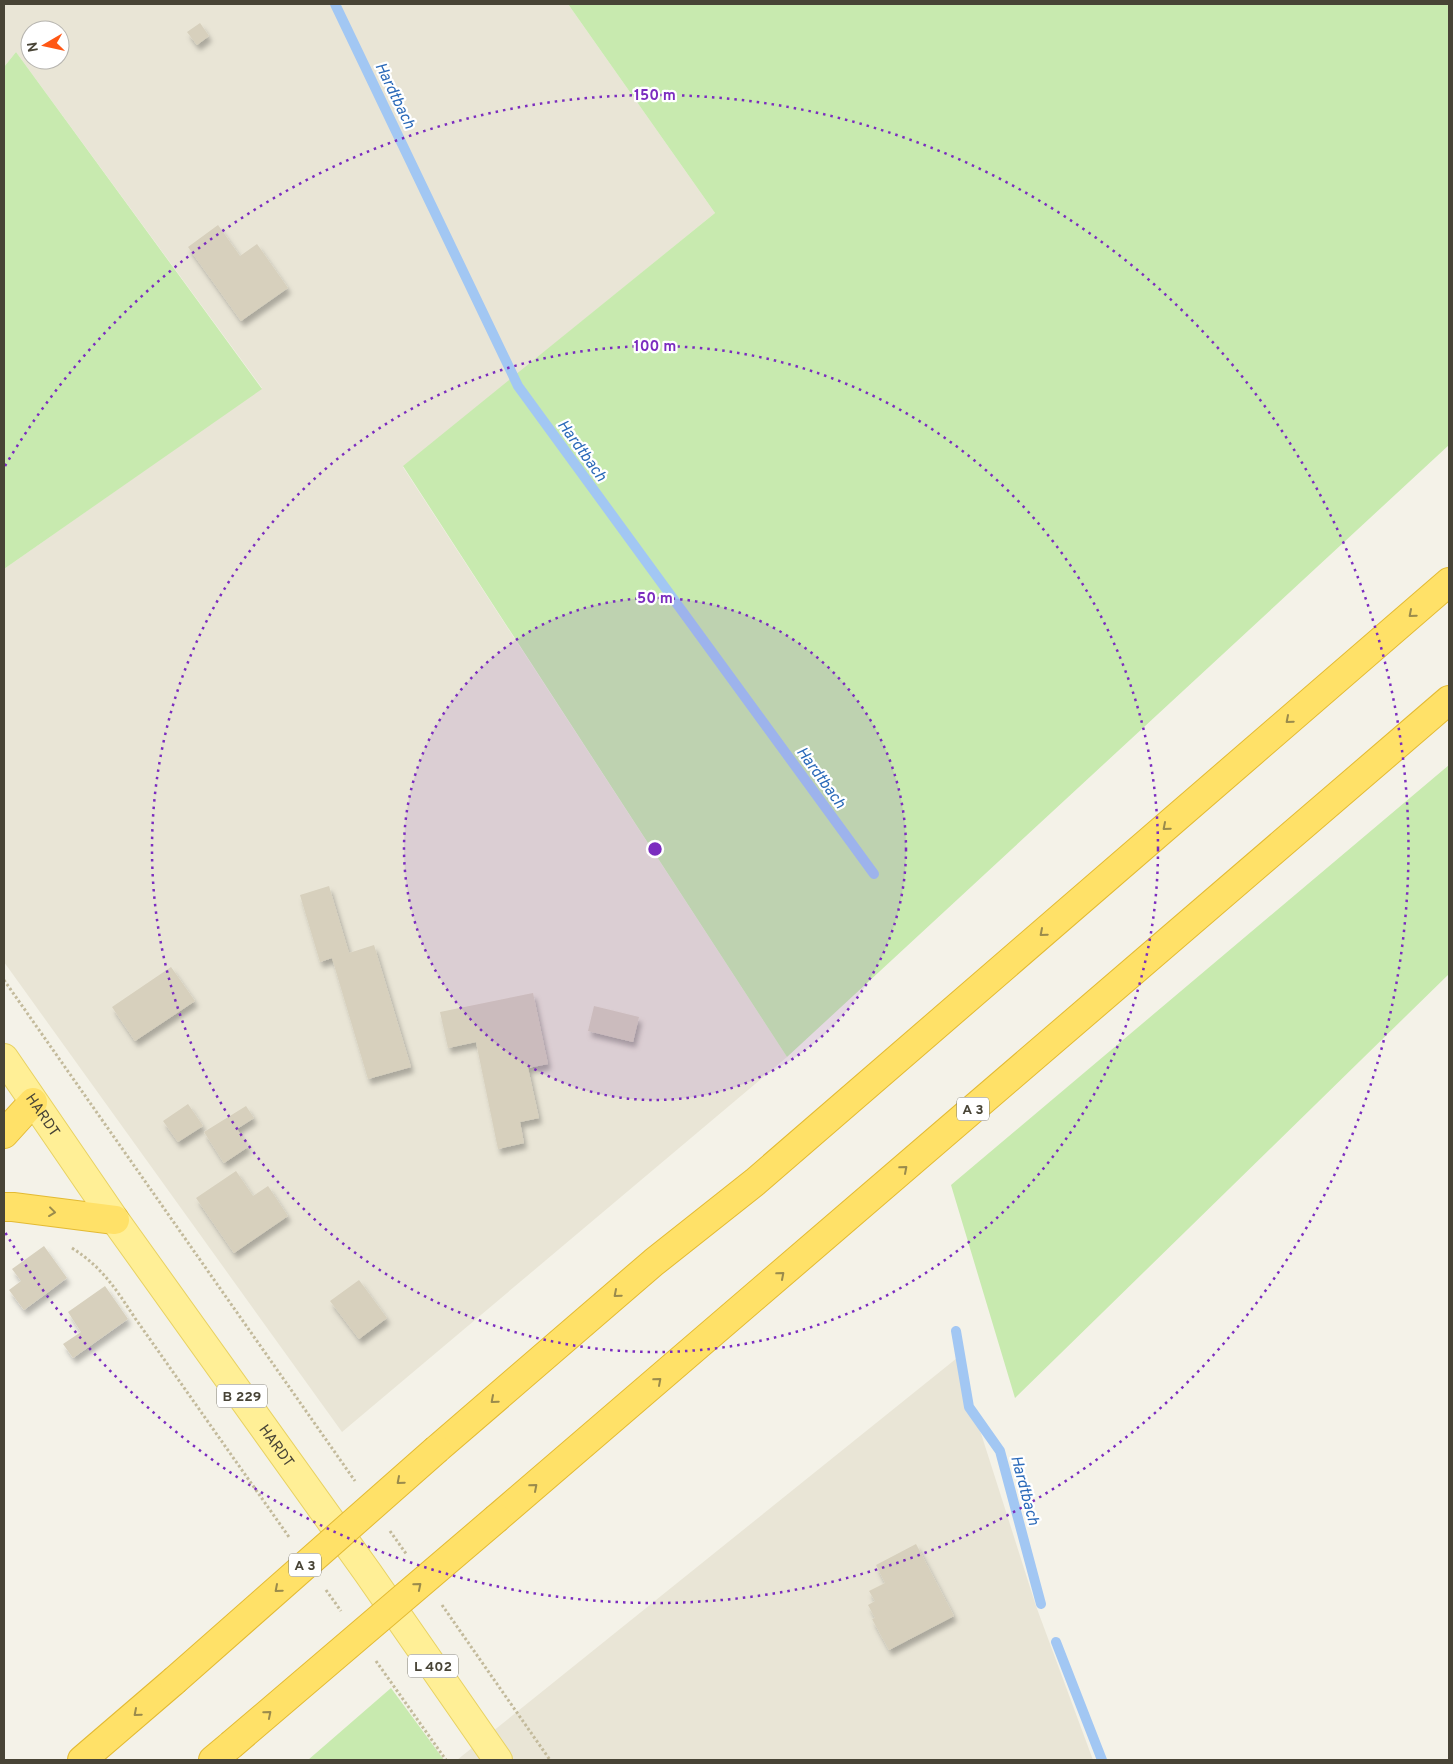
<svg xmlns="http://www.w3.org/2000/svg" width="1453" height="1764" viewBox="0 0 1453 1764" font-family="Overpass,sans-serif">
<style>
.residential{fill:#e9e5d6;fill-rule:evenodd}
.green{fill:#c8eaaf}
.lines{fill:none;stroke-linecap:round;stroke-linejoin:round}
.stream{stroke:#a2c7f3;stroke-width:10}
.building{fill:#d7d0bd;filter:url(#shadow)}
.major-casing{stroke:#e8d262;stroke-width:30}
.highway-casing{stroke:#e3ba33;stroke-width:30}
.path{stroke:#c3ba9b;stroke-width:3;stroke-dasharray:2.5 2.5;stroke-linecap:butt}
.major{stroke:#ffef96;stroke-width:28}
.highway{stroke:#ffe168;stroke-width:28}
.highway-bridge-casing{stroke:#e3ba33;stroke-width:30;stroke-linecap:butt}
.highway-bridge{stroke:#ffe168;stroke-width:28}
.oneway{stroke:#9a8b4c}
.ring{fill:none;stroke:#7b2cbf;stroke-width:2.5;stroke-dasharray:2.5 5}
.labels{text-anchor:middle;stroke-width:4.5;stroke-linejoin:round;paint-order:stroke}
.shield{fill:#fff;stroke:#7f7c72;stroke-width:1}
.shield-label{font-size:14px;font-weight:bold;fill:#484436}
.street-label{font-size:15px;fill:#484436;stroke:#fff}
.water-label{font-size:16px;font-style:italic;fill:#2b6ab9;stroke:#fff}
.centre{fill:#7b2cbf;stroke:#fff;stroke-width:2.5}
.ring-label{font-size:15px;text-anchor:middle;font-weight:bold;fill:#7b2cbf;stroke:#fff;stroke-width:4.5;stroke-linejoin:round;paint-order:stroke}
</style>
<defs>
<filter id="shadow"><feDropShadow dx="3" dy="5.5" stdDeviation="2.5" flood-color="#0004"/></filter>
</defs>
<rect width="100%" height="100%" fill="#f4f2e8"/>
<path class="residential" d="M4 4H568L715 213 403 467 787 1057 342 1432 4 962V569L262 388 16 52 4 67ZM30 30H60V60H30Z
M957 1358 1036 1606 1093 1760H457Z"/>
<path class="green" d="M568 4H1449V445L787 1057 403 466 715 213Z
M16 52 262 389 4 569V67Z
M1449 765V974L1015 1398 951 1185Z
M391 1688 444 1760H308Z"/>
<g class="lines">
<path class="stream" d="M335 4 518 386 874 874
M956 1331 969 1407 1000 1451 1041 1604
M1056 1642 1102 1760"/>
</g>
<path class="building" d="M200 23 209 36 197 45 187 32Z
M218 225 240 256 257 244 288 288 241 321 188 247Z
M329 886 349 953 374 945 411 1067 368 1079 332 958 320 962 300 895Z
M171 967 195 1001 135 1041 112 1007Z
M533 993 548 1064 528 1068 539 1118 520 1122 524 1143 498 1149 476 1042 448 1048 440 1012Z
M594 1006 639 1017 633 1042 588 1031Z
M188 1104 203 1126 178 1142 163 1121Z
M246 1106 254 1118 237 1129 248 1147 224 1163 204 1132Z
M236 1171 253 1196 268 1186 288 1216 234 1253 196 1198Z
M44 1246 67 1278 24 1310 9 1290 21 1281 12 1269Z
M359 1280 387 1318 359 1339 330 1301Z
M105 1286 128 1319 73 1358 63 1344 81 1332 68 1312Z
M916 1544 954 1616 889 1650 872 1619 875 1618 868 1605 875 1601 869 1591 885 1583 876 1565Z"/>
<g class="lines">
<g class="major-casing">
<g id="major">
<path id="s1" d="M4 1058 115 1220 368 1573 498 1760"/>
</g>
</g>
<g class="highway-casing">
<path id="highway" d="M4 1134 33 1102
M4 1207H13L115 1220
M437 1449 654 1262 755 1182 1449 582
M497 1518 1449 700
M82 1760 174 1681
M213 1760 231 1745"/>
</g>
<path class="path" d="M4 980 355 1481
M72 1248C103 1268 115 1288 135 1318L289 1537
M390 1531 407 1555
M326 1590 341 1611
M442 1605 550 1760
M376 1661 446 1760"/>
<use href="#major" class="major"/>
<use href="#highway" class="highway"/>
<g class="highway-bridge-casing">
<path id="highway-bridge" d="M174 1681 437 1449
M231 1745 497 1518"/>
</g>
<use href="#highway-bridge" class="highway-bridge"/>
</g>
<defs><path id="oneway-chevron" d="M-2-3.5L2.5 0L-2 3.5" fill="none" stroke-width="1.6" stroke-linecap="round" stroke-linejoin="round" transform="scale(1.25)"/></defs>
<g class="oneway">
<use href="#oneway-chevron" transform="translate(1412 614) rotate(139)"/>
<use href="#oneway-chevron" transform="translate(1289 720) rotate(139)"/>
<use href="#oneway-chevron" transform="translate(1166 827) rotate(139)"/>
<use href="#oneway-chevron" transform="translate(1043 933) rotate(139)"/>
<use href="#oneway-chevron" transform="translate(904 1169) rotate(-41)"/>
<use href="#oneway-chevron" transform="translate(52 1212) rotate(7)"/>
<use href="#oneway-chevron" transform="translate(781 1275) rotate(-41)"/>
<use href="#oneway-chevron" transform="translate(617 1294) rotate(139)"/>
<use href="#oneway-chevron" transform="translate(658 1381) rotate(-41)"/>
<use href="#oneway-chevron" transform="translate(494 1400) rotate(139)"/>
<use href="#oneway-chevron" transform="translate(400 1481) rotate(139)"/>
<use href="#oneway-chevron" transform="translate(534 1487) rotate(-41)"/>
<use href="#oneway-chevron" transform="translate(418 1586) rotate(-40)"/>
<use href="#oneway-chevron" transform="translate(278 1589) rotate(139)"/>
<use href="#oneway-chevron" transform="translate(137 1713) rotate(139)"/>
<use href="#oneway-chevron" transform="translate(268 1714) rotate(-40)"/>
</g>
<circle cx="655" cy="849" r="251" fill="#7b2cbf" fill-opacity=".12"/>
<g class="ring">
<circle cx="655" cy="849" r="251"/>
<circle cx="655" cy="849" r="503"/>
<path d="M5 466A754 754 0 1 1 5 1232"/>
</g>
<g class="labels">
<g class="shield">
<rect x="957" y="1097.5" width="32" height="23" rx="4"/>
<rect x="217" y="1384.5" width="50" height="23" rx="4"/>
<rect x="289" y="1553.5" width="32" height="23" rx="4"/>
<rect x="408" y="1654.5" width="50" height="23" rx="4"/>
</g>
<g class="shield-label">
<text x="973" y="1114">A 3</text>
<text x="242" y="1401">B 229</text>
<text x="305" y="1570">A 3</text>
<text x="433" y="1671">L 402</text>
</g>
<g class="street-label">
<text dy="5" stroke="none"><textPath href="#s1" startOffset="69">HARDT</textPath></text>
<text dy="5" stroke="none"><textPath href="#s1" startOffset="474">HARDT</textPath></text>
</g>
<g class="water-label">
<text transform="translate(396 95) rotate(64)" y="6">Hardtbach</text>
<text transform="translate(583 450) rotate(54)" y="6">Hardtbach</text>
<text transform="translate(822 777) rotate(54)" y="6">Hardtbach</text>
<text transform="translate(1026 1490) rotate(75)" y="6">Hardtbach</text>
</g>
</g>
<circle cx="655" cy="849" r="8" class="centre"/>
<g class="ring-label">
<text x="655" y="100">150 m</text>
<text x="655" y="351">100 m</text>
<text x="655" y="603">50 m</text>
</g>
<rect width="1453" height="1764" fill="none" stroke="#484436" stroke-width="10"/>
<g transform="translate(45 45) rotate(261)"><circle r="24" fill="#ffffff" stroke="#b6b4af"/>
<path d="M0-4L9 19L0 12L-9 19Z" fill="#ff5714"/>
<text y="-8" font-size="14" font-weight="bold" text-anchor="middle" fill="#484436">N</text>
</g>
</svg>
